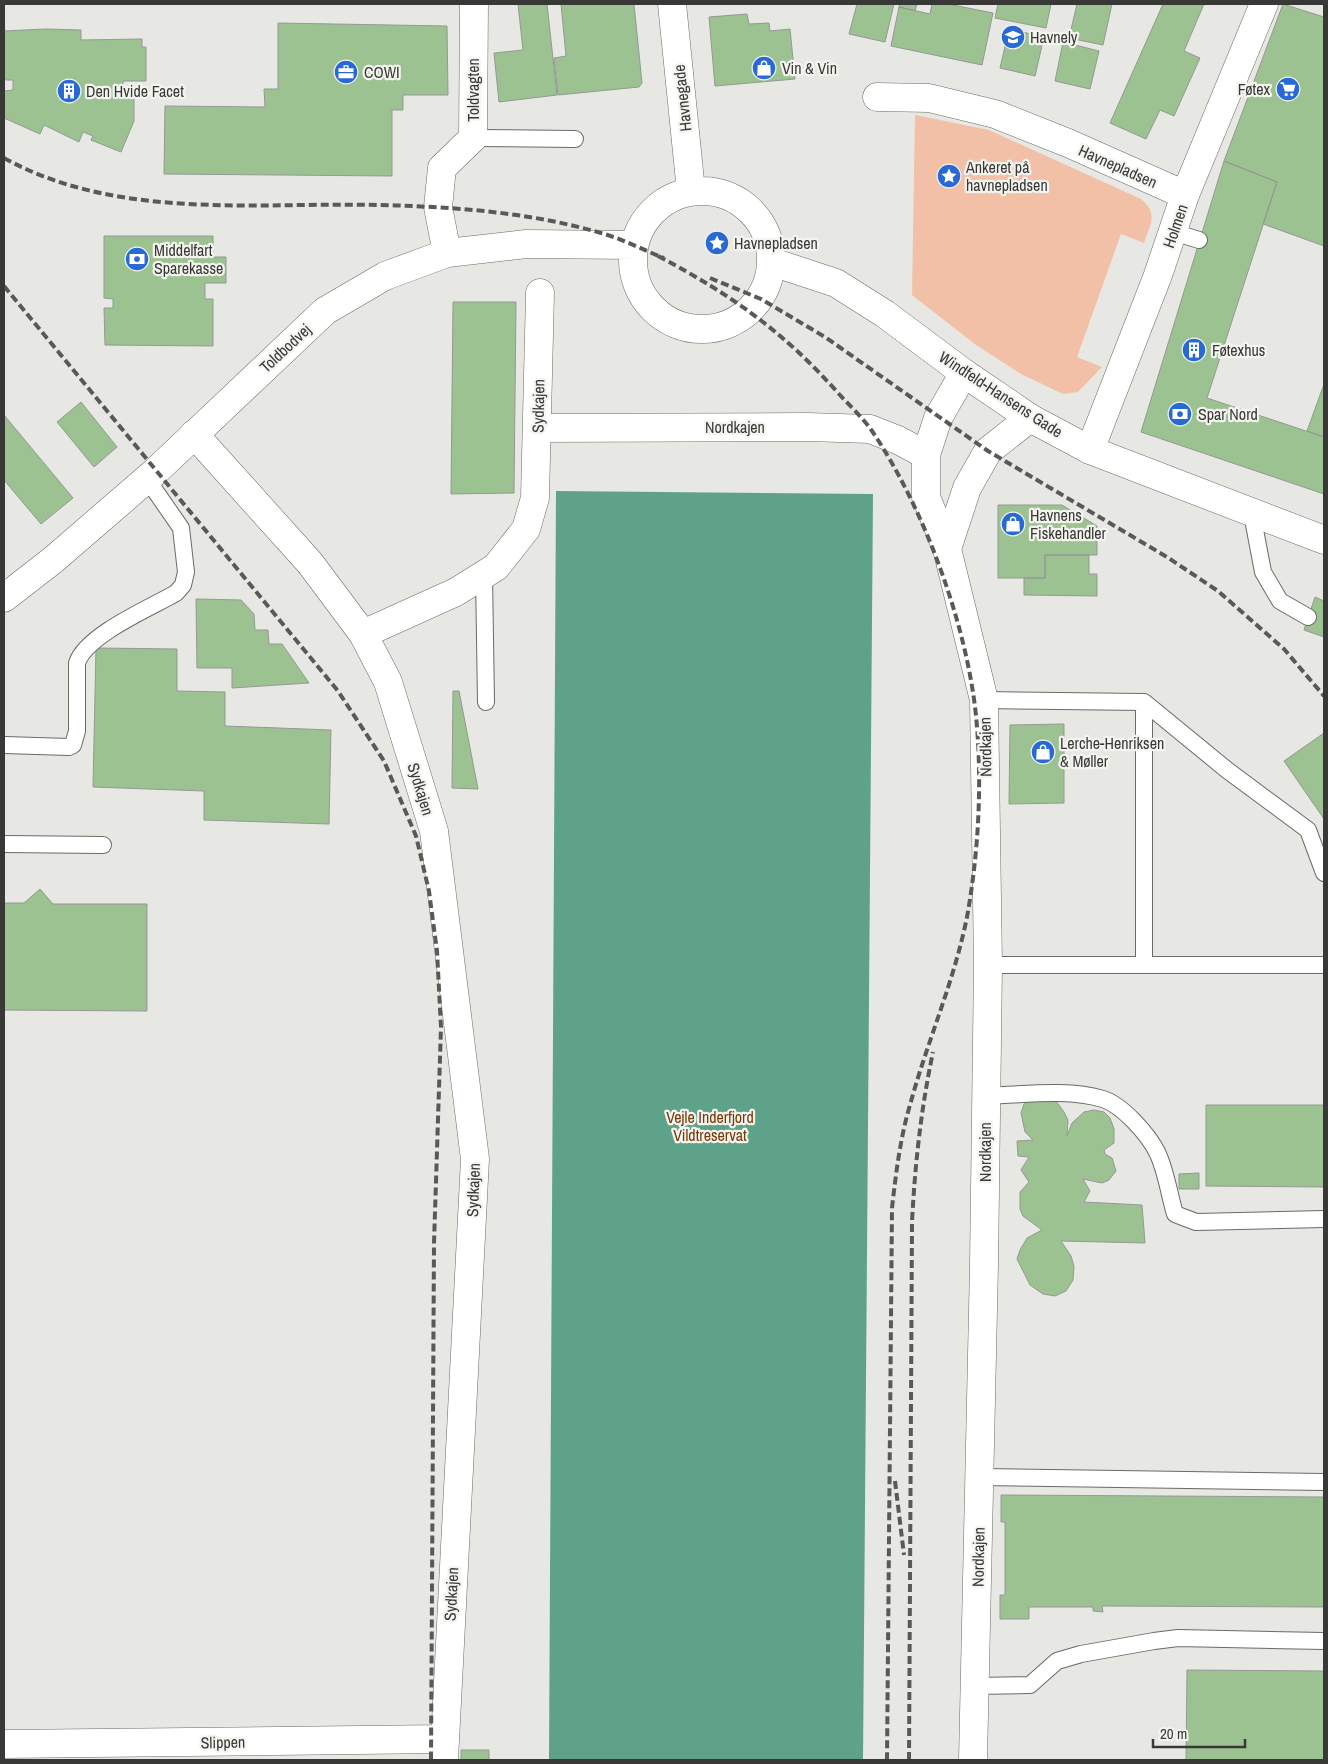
<svg xmlns="http://www.w3.org/2000/svg" width="1328" height="1764" viewBox="0 0 1328 1764" font-family="'Archivo Narrow',sans-serif">
<style>
.green{fill:#f2c0a6}
.water{fill:#5ea28a}
.building{fill:#9cc292;stroke:#959894}
.lines{fill:none;stroke-linecap:round;stroke-linejoin:round}
.lane-casing{stroke:#6a6a66;stroke-width:18}
.street-casing{stroke:#6a6a66;stroke-width:29}
.secondary-casing{stroke:#6a6a66;stroke-width:29}
.lane{stroke:#fff;stroke-width:16}
.street{stroke:#fff;stroke-width:28}
.secondary{stroke:#fff;stroke-width:28}
.rail{stroke:#595957;stroke-width:4;stroke-dasharray:8 4;stroke-linecap:butt}
.labels{text-anchor:middle;stroke-width:4.5;stroke-linejoin:round;paint-order:stroke}
.poi-label{font-size:16px;fill:#383837;stroke:#f5f5f0;text-anchor:start}
.street-label{font-size:16px;fill:#383837;stroke:#f5f5f0}
.park-label{font-size:16px;fill:#7a3706;stroke:#f5f5f0}
</style>
<rect width="100%" height="100%" fill="#e7e8e3"/>
<path class="green" d="M915 115 989 130 1141 199C1159 214 1150 224 1144 243L1121 234 1077 357 1102 367 1078 392 1063 394 1021 374 976 345 912 295Z"/>
<path class="water" d="M556 491 873 494 863 1760H549Z"/>
<path class="building" d="M518 4H547L557 95 499 102 494 53 523 50Z
M561 4H634L642 83 639 87 558 95 554 58 566 56Z
M857 4H894L885 42 849 34Z
M900 4H917L915 11 899 7Z
M932 4H948L993 13 982 65 891 46 899 7 930 14Z
M998 4H1051L1046 28 995 18Z
M1077 4H1112L1103 45 1069 38Z
M1163 4H1204L1184 51 1200 58 1174 116 1160 110 1146 139 1110 123Z
M1283 4 1324 17V246L1263 224 1277 182 1224 161Z
M747 14 749 24 769 23 770 31 790 29 795 79 715 86 709 17Z
M278 23 447 26 448 95H403V110H392V176L164 174 165 106 265 107 264 89H278Z
M45 29 81 30V40L142 39V47H146V81H123V88H134V121L121 152 91 140 93 136 83 132 79 142 44 125 40 134 4 118V91L13 90V80H6L4 75V31Z
M1009 29 1044 37 1035 76 1000 68Z
M1063 42 1099 51 1090 89 1055 81Z
M1224 161 1277 182 1207 398 1324 437V494L1141 432Z
M104 236H213V257H226V283H205V299H213V346L105 345 104 308H113V299L104 298Z
M453 302H516L514 493 451 494Z
M1324 384V437L1307 431Z
M81 402 117 447 94 467 57 422Z
M4 415 73 498 41 524 4 480Z
M998 505H1062L1097 526V555H1045V578H998Z
M1045 555H1089V574H1097V596L1024 595V578H1045Z
M1315 597 1324 601V637L1304 630Z
M196 599 241 600 254 614 255 630H268L269 644H282L309 683 232 688V668H197Z
M96 648 177 649V691L225 692V726L331 730 329 824 204 820V791L93 787Z
M453 691H459L478 789 452 788Z
M1064 724V803L1009 804 1010 725Z
M1324 733V819L1284 761Z
M40 889 53 904H147V1011L4 1010V903H24Z
M1047 1097 1056 1101 1064 1112 1068 1120 1067 1136 1072 1123 1084 1112 1094 1110 1104 1112 1110 1118 1114 1129V1143L1104 1150 1105 1154 1112 1158 1116 1171 1109 1180 1102 1183 1083 1179 1090 1191 1084 1202 1142 1205 1145 1243 1061 1241 1071 1256 1074 1266 1073 1280 1066 1291 1055 1296 1043 1294 1030 1285 1017 1259 1020 1250 1027 1238 1042 1230 1023 1216 1020 1209V1192L1029 1182 1021 1170 1029 1157 1018 1156 1017 1141 1033 1140 1025 1132 1021 1113 1024 1104 1029 1100Z
M1206 1105H1324V1187L1206 1186Z
M1199 1173V1189H1179V1174Z
M1001 1495 1324 1497V1607L1102 1606 1103 1612 1093 1611V1607H1029V1619H1000V1595H1005V1522H1001Z
M1187 1670 1324 1671V1760H1186Z
M461 1750H489V1760H461Z"/>
<g class="lines">
<g class="lane-casing">
<path id="lane" d="M473 138 575 139
M1173 232 1199 240
M1252 514 1263 572 1280 601 1308 617
M484 575 486 702
M984 700 1144 702 1227 770 1308 830 1324 873
M4 745 69 747 73 745 77 731V663C86 635 150 608 176 593L183 585 186 572 181 528 147 479
M4 844 103 845
M988 965H1324
M1144 965V702
M985 1096C1022 1095 1067 1088 1103 1099 1122 1105 1148 1134 1157 1152 1166 1170 1169 1194 1175 1214L1196 1222 1324 1219
M980 1477 1324 1482
M975 1686 1030 1685 1057 1661 1081 1654 1154 1641 1178 1638 1324 1641"/>
</g>
<g class="street-casing">
<path id="street" d="M877 97 929 98 995 114 1068 143 1185 195
M447 253 438 207 442 168 473 138 474 4
M964 373 938 418 926 455V497L947 549 984 700 988 965 984 1265 973 1760
M538 428 808 427 870 429 898 440 926 455
M194 434 310 563 363 634 388 682 434 831 475 1159 444 1760
M1090 450 1158 275 1185 195 1264 4
M947 549 967 488 988 451 1030 418
M363 634 456 592 496 567 526 529 535 498 540 293
M4 1744 443 1739"/>
</g>
<g class="secondary-casing">
<path id="secondary" d="M672 4 691 191
M633 260a69 69 0 1 1 138 0a69 69 0 1 1-138 0Z
M772 262 836 283 885 314 964 373 1030 418 1090 450 1324 540
M4 598 53 560 156 471 325 311 385 276 447 253 526 244 634 245"/>
</g>
<use href="#lane" class="lane"/>
<use href="#street" class="street"/>
<use href="#secondary" class="secondary"/>
<path class="rail" d="M4 158C118 221 256 202 381 205 455 207 529 212 601 233 623 239 643 250 664 258
M658 256C732 295 784 332 839 394 850 406 863 418 872 431 925 509 970 632 977 727 982 790 978 856 967 917 954 982 927 1042 910 1105 900 1139 896 1173 892 1208L887 1760
M710 278 761 299 825 337 988 451 1167 557 1218 591 1284 649 1324 696
M4 286 338 691 384 761 416 836 429 891 437 951 441 1027 434 1243 431 1760
M895 1481 904 1555
M909 1760 912 1222C915 1164 921 1109 933 1052"/>
</g>
<defs>
<g id="school-disc" transform="scale(1.25)"><circle r="9.5" fill="#2869d6" stroke="#f5f5f0"/><path d="M0-5L7-2L0 1L-7-2ZM-4 1L0 2.5L4 1V4Q0 6-4 4Z" fill="#fff"/></g>
<g id="shop-disc" transform="scale(1.25)"><circle r="9.5" fill="#2869d6" stroke="#f5f5f0"/><path d="M-5-2.5h2.3a2.7 3.5 0 0 1 5.4 0H5L5.5 6h-11ZM-1.5-2.5h3a1.5 2.3 0 0 0-3 0Z" fill="#fff"/></g>
<g id="office-disc" transform="scale(1.25)"><circle r="9.5" fill="#2869d6" stroke="#f5f5f0"/><path d="M-6-3h4V-5.5h4V-3h4V5H-6ZM-1-4.5V-3h2v-1.5ZM-6 0V1H6V0Z" fill="#fff"/></g>
<g id="supermarket-disc" transform="scale(1.25)"><circle r="9.5" fill="#2869d6" stroke="#f5f5f0"/><path d="M-6-5.5h2.5l.6 2H6L4.5 2H-2.5L-4.4-4H-6ZM-1.5 3.2a1.3 1.3 0 1 0 .1 0ZM3 3.2a1.3 1.3 0 1 0 .1 0Z" fill="#fff"/></g>
<g id="building-disc" transform="scale(1.25)"><circle r="9.5" fill="#2869d6" stroke="#f5f5f0"/><path d="M-4-6H4V6H1V3H-1V6H-4ZM-2.5-4.3h1.7v1.8h-1.7ZM.8-4.3h1.7v1.8H.8ZM-2.5-1h1.7V.8h-1.7ZM.8-1h1.7V.8H.8Z" fill="#fff"/></g>
<g id="sight-disc" transform="scale(1.25)"><circle r="9.5" fill="#2869d6" stroke="#f5f5f0"/><path d="M0-6L1.8-2.2L6-1.7L2.9 1.2L3.7 5.4L0 3.3L-3.7 5.4L-2.9 1.2L-6-1.7L-1.8-2.2Z" fill="#fff"/></g>
<g id="bank-disc" transform="scale(1.25)"><circle r="9.5" fill="#2869d6" stroke="#f5f5f0"/><path d="M-6-4H6V4H-6ZM0-2.3a2.3 2.3 0 1 0 0 4.6a2.3 2.3 0 1 0 0-4.6Z" fill="#fff"/></g>
</defs>
<g fill-rule="evenodd">
<use href="#school-disc" x="1013" y="37"/>
<use href="#shop-disc" x="764" y="68"/>
<use href="#office-disc" x="346" y="72"/>
<use href="#supermarket-disc" x="1288" y="89"/>
<use href="#building-disc" x="69" y="91"/>
<use href="#sight-disc" x="949" y="176"/>
<use href="#sight-disc" x="717" y="243"/>
<use href="#bank-disc" x="137" y="259"/>
<use href="#building-disc" x="1194" y="350"/>
<use href="#bank-disc" x="1180" y="414"/>
<use href="#shop-disc" x="1013" y="524"/>
<use href="#shop-disc" x="1043" y="752"/>
</g>
<g class="labels">
<g class="poi-label">
<text x="1030" y="43">Havnely</text>
<text x="782" y="74">Vin &amp; Vin</text>
<text x="364" y="78">COWI</text>
<text x="1270" y="95" text-anchor="end">Føtex</text>
<text x="86" y="97">Den Hvide Facet</text>
<text x="966" y="173">Ankeret på<tspan x="966" dy="18">havnepladsen</tspan></text>
<text x="734" y="249">Havnepladsen</text>
<text x="154" y="256">Middelfart<tspan x="154" dy="18">Sparekasse</tspan></text>
<text x="1212" y="356">Føtexhus</text>
<text x="1198" y="420">Spar Nord</text>
<text x="1030" y="521">Havnens<tspan x="1030" dy="18">Fiskehandler</tspan></text>
<text x="1060" y="749">Lerche-Henriksen<tspan x="1060" dy="18">&amp; Møller</tspan></text>
</g>
<g class="street-label">
<text transform="translate(473 90) rotate(-90)" y="6">Toldvagten</text>
<text transform="translate(682 98) rotate(-96)" y="6">Havnegade</text>
<text transform="translate(1118 166) rotate(24)" y="6">Havnepladsen</text>
<text transform="translate(1175 226) rotate(-71)" y="6">Holmen</text>
<text transform="translate(285 348) rotate(-43)" y="6">Toldbodvej</text>
<text transform="translate(1001 394) rotate(33)" y="6">Windfeld-Hansens Gade</text>
<text transform="translate(538 406) rotate(-89)" y="6">Sydkajen</text>
<text x="735" y="433">Nordkajen</text>
<text transform="translate(985 747) rotate(-91)" y="6">Nordkajen</text>
<text transform="translate(421 789) rotate(73)" y="6">Sydkajen</text>
<text transform="translate(985 1152) rotate(-90)" y="6">Nordkajen</text>
<text transform="translate(473 1190) rotate(-88)" y="6">Sydkajen</text>
<text transform="translate(978 1557) rotate(-89)" y="6">Nordkajen</text>
<text transform="translate(451 1594) rotate(-87)" y="6">Sydkajen</text>
<text transform="translate(223 1742) rotate(-1)" y="6">Slippen</text>
</g>
<g class="park-label">
<text x="710" y="1123">Vejle Inderfjord<tspan x="710" dy="18">Vildtreservat</tspan></text>
</g>
</g>
<rect width="1328" height="1764" fill="none" stroke="#383837" stroke-width="10"/>
<path d="M1153 1739v8h92v-8" fill="none" stroke="#383837" stroke-width="2.5"/>
<text x="1160" y="1739" font-size="15" fill="#383837" stroke="#f5f5f0" stroke-width="4" paint-order="stroke">20 m</text>
</svg>
